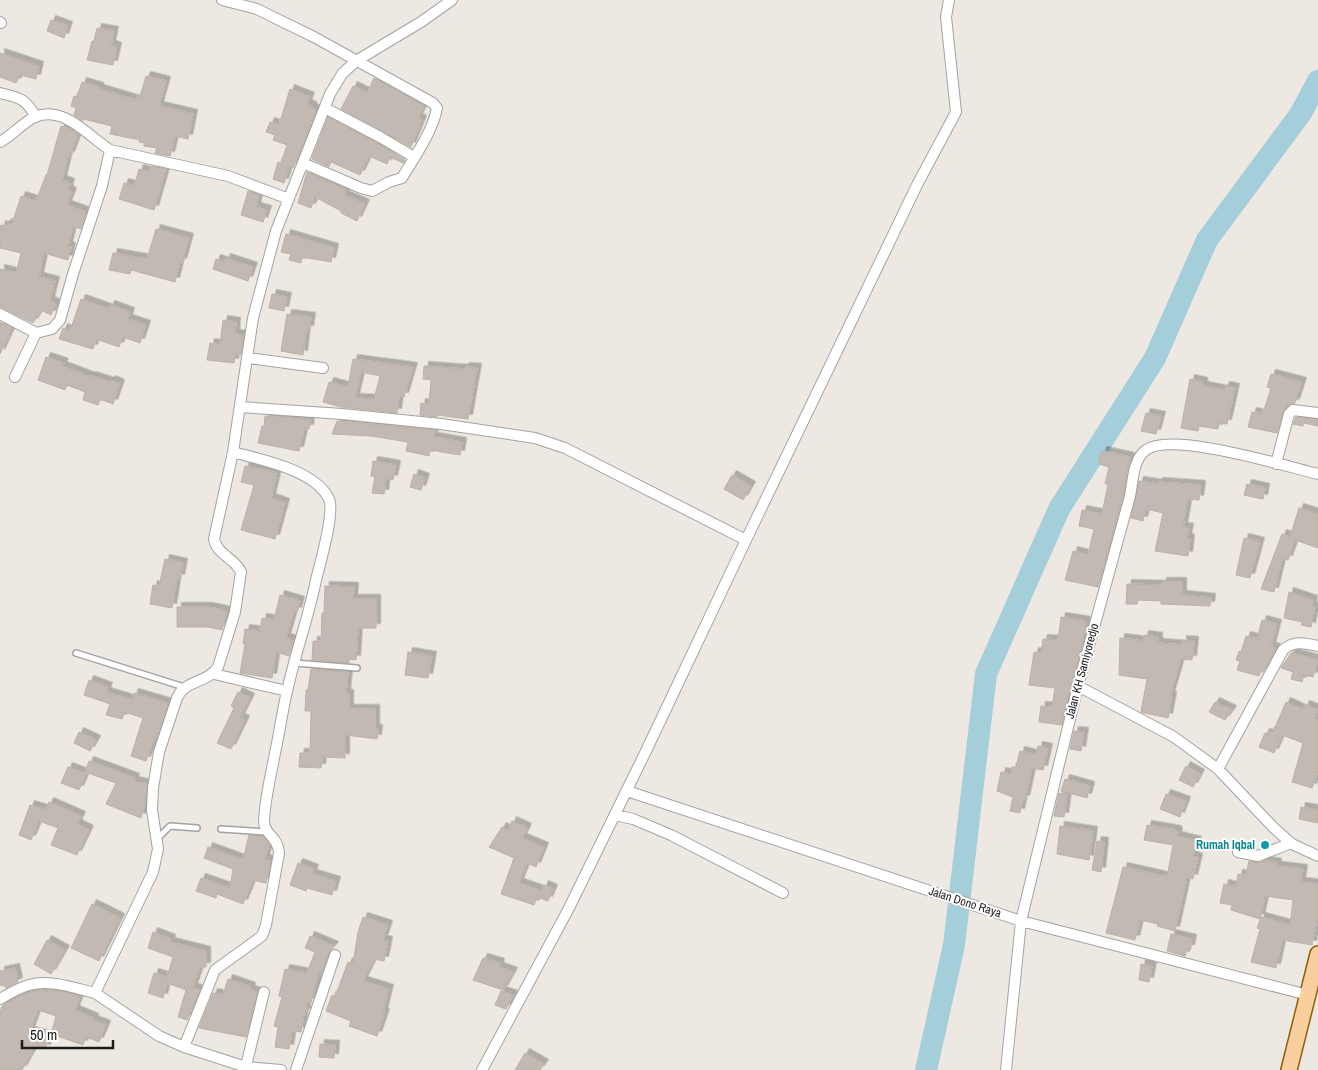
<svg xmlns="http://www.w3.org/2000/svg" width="1318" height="1070" viewBox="0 0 1318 1070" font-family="'Archivo Narrow',sans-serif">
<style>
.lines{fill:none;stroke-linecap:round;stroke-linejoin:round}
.river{stroke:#a4ceda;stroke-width:22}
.building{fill:#c2b9b2;stroke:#beb0a5;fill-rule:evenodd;filter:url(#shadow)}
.lane-casing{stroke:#a3a3a3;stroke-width:8}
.street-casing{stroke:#a3a3a3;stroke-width:12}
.primary-casing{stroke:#8f5f06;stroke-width:18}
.lane{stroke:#fff;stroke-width:5}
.street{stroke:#fff;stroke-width:10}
.primary{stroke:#f8cf9d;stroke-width:15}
.culture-dot{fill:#0f9aa8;stroke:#fff;stroke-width:2}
.labels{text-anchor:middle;stroke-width:4;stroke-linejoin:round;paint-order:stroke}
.street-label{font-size:12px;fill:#1c1c1c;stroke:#fff}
.culture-label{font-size:12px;font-weight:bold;fill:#0d838f;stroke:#fff;text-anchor:end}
</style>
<defs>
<filter id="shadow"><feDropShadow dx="4.5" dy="-4.5" stdDeviation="0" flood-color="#0004"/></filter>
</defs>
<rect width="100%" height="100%" fill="#ede9e2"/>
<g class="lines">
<path class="river" d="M926 1070 954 945 986 674 1059 509 1155 358 1207 240 1301 113 1318 81"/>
</g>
<path class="building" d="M51 20 68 26 64 38 47 31Z
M97 28 114 31 111 45 117 47 113 65 87 60 92 41H94Z
M0 53 39 66 36 79 20 75 16 83 0 77Z
M146 76 166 81 159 106 193 114 188 139 175 136 170 156 155 153 157 148 144 146V143L139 142 140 140 110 134 112 126 83 119V121L74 115 76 108 71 106 74 96 77 97 82 82 99 87V89L136 100 137 96 140 97Z
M374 78 424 106 418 118 422 120 411 147 341 109 353 86 367 93Z
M290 89 310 97 307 104 312 106V108L316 110 293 168 289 167 284 183 273 179 278 162 281 163 287 145 273 140 275 135 266 132 270 122 279 125Z
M328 117 377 143 405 160 404 162 403 163 390 157 387 164 369 156 360 175 331 162 329 167 312 159Z
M61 126 70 129 78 134 70 156H68L62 180 70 183 68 190 72 192 67 205 86 212 81 229 73 226 68 246 71 247 68 260 44 253 39 277 55 281 50 301 56 304 51 315 41 310 33 323 0 307V269L16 273 21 253 0 248V230L1 225 6 226 7 223 12 224 21 196 36 201 46 175H47Z
M151 166 166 169 154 210 119 199 124 183 134 186 139 169 149 172Z
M307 172 346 190 344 195 365 204 357 221 341 213V211L315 197 311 208 298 203Z
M248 191 259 195 256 207 267 210 263 222 241 215Z
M156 229 189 238 182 263 180 262 175 282 131 270 130 274 109 270 113 253 147 259Z
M286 234 334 248 331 262 302 257 301 263 289 260 291 254 281 252Z
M226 258 253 267 248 281 213 269 216 259 225 262Z
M272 294 287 297 284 311 269 308Z
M81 299 109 309 110 305 130 312 128 319 146 325 140 343 123 337 119 347 96 339 93 349 59 339 63 328 70 331Z
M287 314 311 317 309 330H306L303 355 281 351Z
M223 320 236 322 235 334 243 335 241 355 235 354 234 363 207 360 210 343 220 345Z
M0 322 12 328 0 354Z
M46 357 64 363 62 366 91 377V376L110 382 111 380 120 384 113 404 100 399 98 405 83 400 85 392 67 385 65 390 38 380Z
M353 359 413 367 404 397 399 396 397 413 341 407 323 402 329 382 348 387ZM361 372 380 376 374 399 355 398Z
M424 366 464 369 465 367 477 368 468 419 437 415V417L420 415 421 403 429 404 431 380 423 379Z
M1271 374 1302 382 1295 403 1288 405 1283 412 1277 433 1248 427 1252 412 1261 414 1262 410H1264L1271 388 1267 387Z
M1190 379 1203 382V386L1224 390 1225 386 1235 388 1227 424 1219 423 1218 429 1199 426 1198 431 1181 428Z
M1146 413 1161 416 1156 434 1141 431Z
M265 416 310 420 309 429H304L299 451 258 443 262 426 264 427Z
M1296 417 1318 420V426L1304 423 1303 426 1293 424Z
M337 421 435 430 433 437 462 442 460 455 430 450 429 456 406 451 408 442 371 436 332 434Z
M1102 451 1130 457 1123 495 1098 587 1065 580 1073 551 1088 555 1094 529 1079 526 1082 510 1102 514 1108 484H1105L1109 467 1099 464Z
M373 461 396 465 393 480 386 478 384 494 372 493 375 477 371 476Z
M245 466 277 473 271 498 285 503 275 539 241 530 254 485 241 482Z
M414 474 425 478 421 490 410 487Z
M732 475 751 486 743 500 724 489Z
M1139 481 1158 484V482L1201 485 1199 500 1188 499 1183 527 1189 528 1187 538 1190 539 1188 556 1155 551 1163 513 1146 509 1143 521 1131 518Z
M1247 484 1265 488 1263 499 1244 495Z
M1299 508 1318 514V548L1295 540 1288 560 1282 559 1274 592 1261 589 1282 534 1290 537Z
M1244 538 1260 542 1250 578 1236 575Z
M165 559 183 563 180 579 177 578 172 608 150 604 153 585 159 586Z
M1162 582H1182V595L1211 598 1210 606 1161 604V601L1138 600 1137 604H1126L1127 584 1162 585Z
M325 586 354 587 353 599H376V628H358L356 660 349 659V663L312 660 313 641H321L322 613H324Z
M1289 592 1313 600 1312 607H1315L1311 627 1301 625 1302 622 1284 618Z
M280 595 300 601 297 612 294 611 286 638 293 640 289 656 276 652 272 678 240 673 245 644H243L245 629 260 631 262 618 274 620Z
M177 607H208L227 611 222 630 208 627H177Z
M1061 617 1086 621 1082 644 1069 694H1068L1062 725 1039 722 1041 706 1052 707 1055 688 1029 685 1034 652 1041 653 1043 639 1058 640Z
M1262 620 1277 624 1271 647 1276 648 1263 672H1260L1259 676 1237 670 1240 661 1236 660 1239 651 1241 652 1246 636 1257 639Z
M1144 635 1158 637V643L1182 645V640L1194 641 1192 660 1181 659 1170 696H1172L1168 718 1141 712 1147 679 1119 675 1120 638 1143 641Z
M408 652 432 656 428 678 405 675Z
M1291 653 1318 660 1313 677 1304 675 1302 682 1291 679 1293 672 1281 668Z
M311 669 348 672 346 694H349V709H375V729H378L377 739 345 735V758L322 757 321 768 299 767 300 753H310L311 711H305L306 690H308Z
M89 680 108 687 106 692 132 700 134 693 168 703 156 738 155 737 146 761 131 756 143 718 125 712 122 719 106 715 110 704 84 695Z
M238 692 250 698 240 718 245 720 231 749 217 743 234 708 231 706Z
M1215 702 1232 710 1225 720 1209 712Z
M1286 702 1303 710 1305 705 1318 710 1314 719 1318 721V771L1312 788 1292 782 1303 743 1282 735 1274 753 1259 747 1265 733 1269 734 1270 731 1273 732Z
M1074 731 1084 732 1081 751 1070 749Z
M79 732 96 740 90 751 74 743Z
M1038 746 1048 748 1043 770 1032 768 1025 800 1023 799 1020 813 1010 811 1013 797 997 791 1001 772 1011 774 1012 767H1016L1020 751 1036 755Z
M89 761 135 778 134 781 147 784 145 803 141 818 106 804 116 783 85 772Z
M1186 766 1200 774 1193 787 1179 780Z
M68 767 86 774 79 790 61 783Z
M1065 779 1090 786 1087 798 1061 791Z
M1059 793 1067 795 1064 817 1054 816Z
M1166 794 1186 801 1180 817 1160 809Z
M49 802 81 816 77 824 89 830 77 855 51 845 58 828 39 821 31 840 19 835 30 805 46 810Z
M1301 807 1318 810V823L1299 819Z
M512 821 527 828 522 838 544 847 536 867 527 863 519 883 540 890 534 905 501 894 514 858 489 847 502 827 508 831Z
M1147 825 1176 830 1178 832 1177 836 1197 841 1193 856 1198 858 1193 879 1187 877 1175 931 1157 926 1158 924 1140 920 1135 940 1106 933 1123 867 1167 877 1173 845 1144 840Z
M1060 826 1093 831 1089 860 1057 854Z
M249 835 262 836 269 844 265 859 271 861 266 883 253 880 243 904 217 894 216 898 196 891 201 878 230 888 233 869 204 858 208 847 243 860Z
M1097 841 1104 842 1101 872 1092 870Z
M1249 861 1257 863 1265 861 1277 863V866L1303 869 1301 882 1318 884V920L1317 919 1312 945 1282 940 1276 968 1251 962 1260 929 1257 928 1261 917 1290 925 1293 900 1265 896 1260 919 1231 910 1232 905 1220 903 1224 884 1236 887 1238 874 1246 875Z
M298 863 314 869 312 874 336 881 332 895 307 888 306 891 290 885Z
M544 885 553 889 548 901 539 898Z
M92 904 120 918 99 961 71 948Z
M363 917 388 925 383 940 388 941 384 961 374 959 363 981 389 989 383 1013H385L377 1036 349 1026 351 1021 326 1011 332 995 335 997 348 962 353 964 358 932Z
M153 932 171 939 170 942 206 951V967H200L193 988 200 990 187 1020 178 1017 186 990 167 983 163 998 148 993 154 973 167 977 173 957 148 948Z
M1171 934 1192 939 1190 949H1187L1185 956 1167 951Z
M310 936 334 946 328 953 322 973 319 972 311 1003 306 1002V1013H304L301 1032 292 1031 289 1049 275 1047 278 1027 274 1026 282 997 279 996 285 969 307 973 315 952 305 948Z
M47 940 65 950 51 974 34 964Z
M483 958 500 963 499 967 513 972 503 990 473 980Z
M1141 964 1152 966 1149 982 1139 980Z
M15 968 18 982 6 988 5 986 0 985V971Z
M228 979 251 987 250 990 257 992 246 1037 199 1028 213 993 223 995Z
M42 990 47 992 48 990 61 992 80 996 75 1010 94 1018 93 1020 106 1025 99 1042 86 1037 83 1045 51 1034 56 1016 38 1010 30 1031 48 1036 46 1049 35 1047 22 1070H0V1011L3 1005 27 993Z
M501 991 513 995 506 1009 495 1005Z
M320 1044 335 1045 334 1058 319 1057Z
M525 1053 544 1064 540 1070H515Z"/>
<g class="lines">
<g class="lane-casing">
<path id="lane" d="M76 653 184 687
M295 663 357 668
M221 829 267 832
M156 840 170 826 197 828"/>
</g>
<g class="street-casing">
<path id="street" d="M222 0 257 9 275 18 314 37 433 103 437 108C433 131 414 158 402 178L389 182 372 191 361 188 303 163
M0 22 1 23
M0 93C20 98 25 98 36 117
M325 108 380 137 414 157
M0 142C13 135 22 123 35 117 64 105 88 136 110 150L102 186 73 274 60 320 52 329 36 333 15 377
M110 150 228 176 289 199
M0 314 36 333
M248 358 323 368
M240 407 342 414 441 424 535 438 565 448 746 540
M1276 464 1289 414 1293 410 1318 413
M214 674 287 691
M1078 686 1174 737 1218 769 1274 828 1292 844 1318 856
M1218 769 1283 650C1294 640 1304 643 1318 646
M627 791 1021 921 1308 995
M615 815 633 819 671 835 783 893
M1238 852 1258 856 1291 843
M0 999C9 994 18 988 29 985 50 979 74 988 95 993
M184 1047 215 970 262 936 266 925 279 853C278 836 264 835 264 821 265 798 271 775 275 753 280 730 283 706 289 683 297 648 309 615 316 580 320 564 335 512 329 499 315 470 262 460 233 452
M245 1070 264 992
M281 1070 246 1067 184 1047 159 1036 95 993 153 872 158 849 152 810 153 788 159 752 177 698C184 680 208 683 218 667L235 612 241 572C235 558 217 555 214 539L233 452 253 318 276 231 330 94 342 74 356 61 421 22 452 0
M296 1070 335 955
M482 1070 569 908 647 749 746 540 917 185 956 112 946 17 949 0
M1006 1070 1021 921 1078 686 1130 496C1133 481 1133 459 1146 450 1171 431 1285 466 1318 474"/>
</g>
<g class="primary-casing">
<path id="primary" d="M1289 1070 1318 954"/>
</g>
<use href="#lane" class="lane"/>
<use href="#street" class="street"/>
<use href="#primary" class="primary"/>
</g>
<circle class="culture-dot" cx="1265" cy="845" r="5"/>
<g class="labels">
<g class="street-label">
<text transform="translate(1082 671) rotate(-75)" y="4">Jalan KH Samiyoredjo</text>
<text transform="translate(965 902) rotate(18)" y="4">Jalan Dono Raya</text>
</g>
<g class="culture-label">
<text x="1255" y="849">Rumah Iqbal</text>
</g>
</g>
<path d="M22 1040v8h91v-8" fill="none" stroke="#1c1c1c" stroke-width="2.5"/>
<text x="30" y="1040" font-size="15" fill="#1c1c1c" stroke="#ffffff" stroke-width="4" paint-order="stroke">50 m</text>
</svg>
